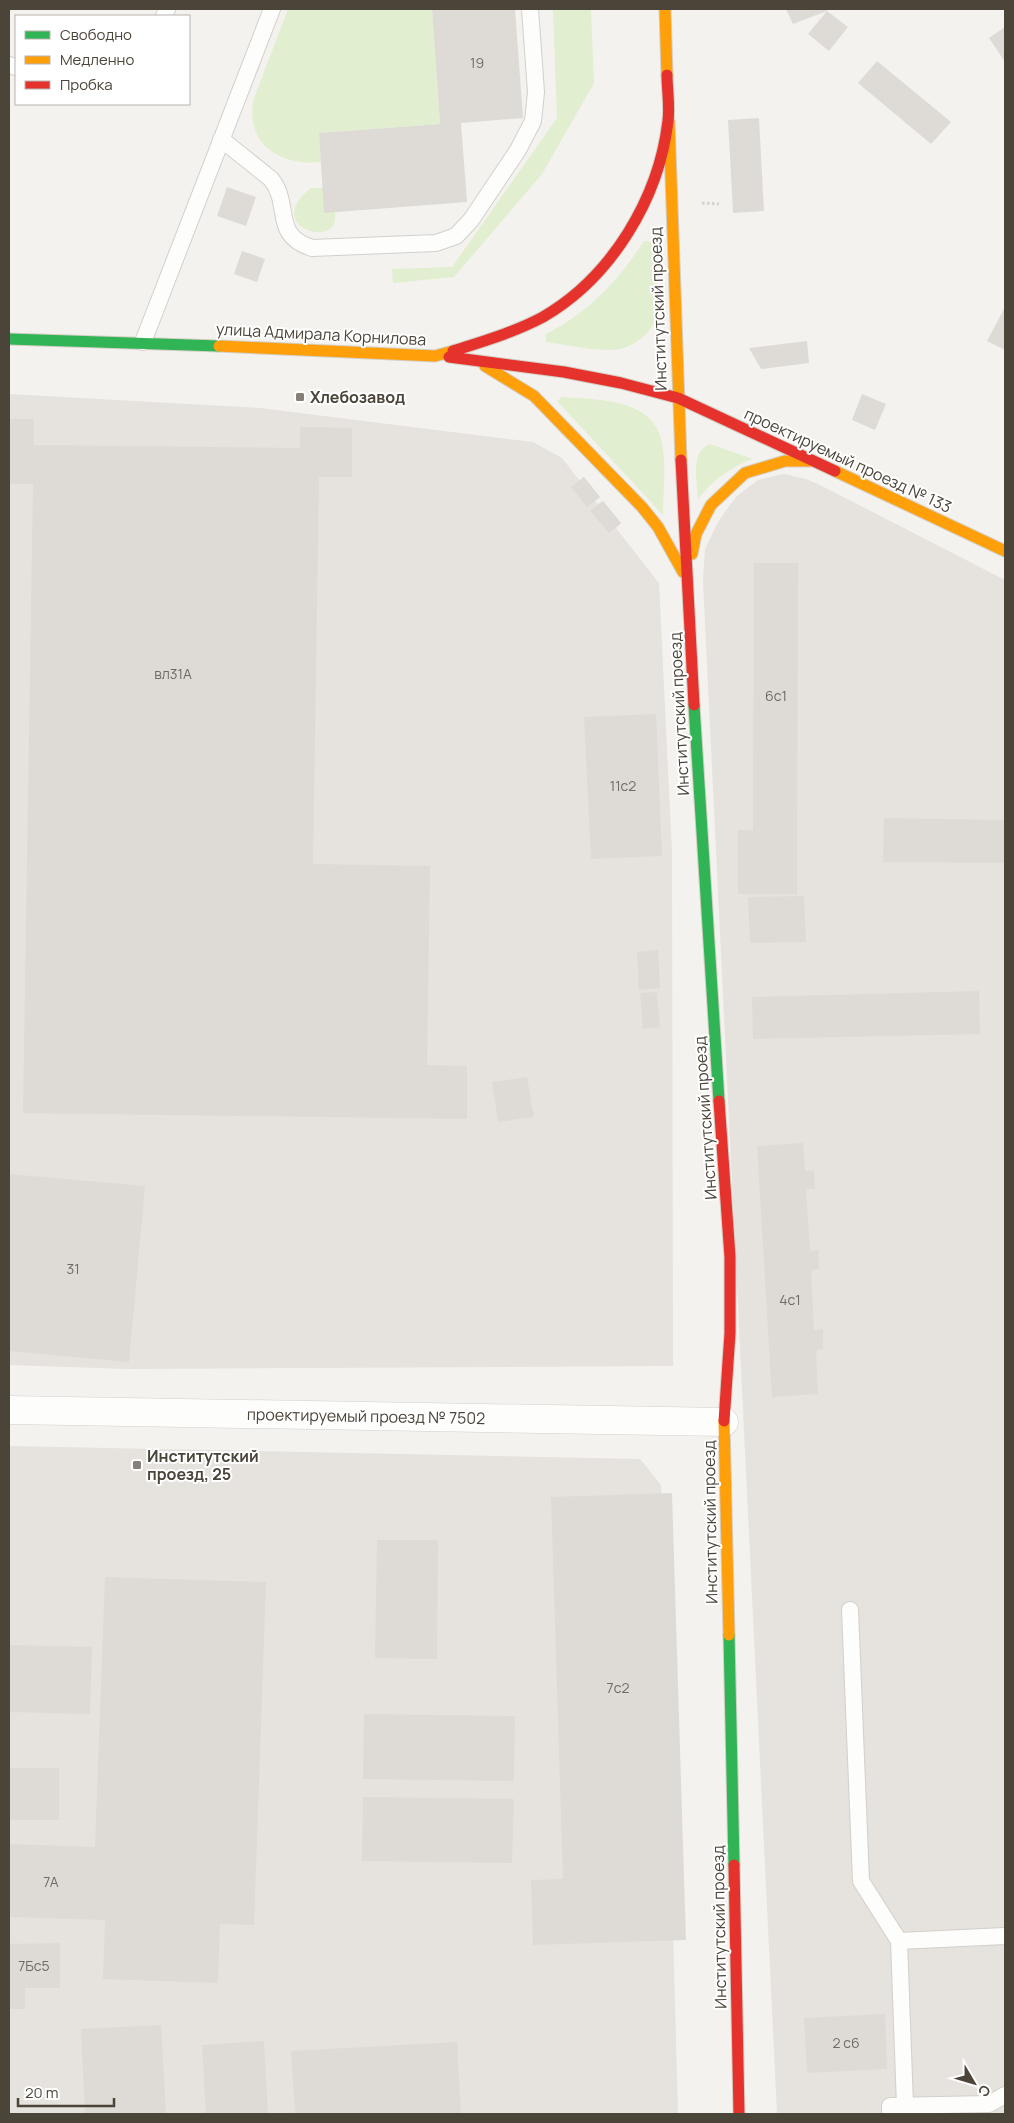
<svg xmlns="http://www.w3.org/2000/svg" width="1014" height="2123" viewBox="0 0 1014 2123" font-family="Manrope,sans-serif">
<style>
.industrial{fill:#e6e2de}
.green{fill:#e1eecf}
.building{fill:#dedbd6}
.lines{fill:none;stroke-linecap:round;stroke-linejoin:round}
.lane-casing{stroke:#d2d0cb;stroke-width:18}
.street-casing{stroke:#d2d0cb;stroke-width:29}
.fast-casing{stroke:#d3cfc5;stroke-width:13}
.slow-casing{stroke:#d3cfc5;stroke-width:13}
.jam-casing{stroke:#d3cfc5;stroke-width:13}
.path{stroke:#d3d2cc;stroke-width:3;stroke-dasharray:2.5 2.5;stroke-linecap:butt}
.lane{stroke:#fdfdfc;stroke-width:16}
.street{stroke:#fdfdfc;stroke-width:28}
.fast{stroke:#30b455;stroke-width:11}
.slow{stroke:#ff9f0a;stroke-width:11}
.jam{stroke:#e5322d;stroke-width:11}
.poi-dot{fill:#868178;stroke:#fff;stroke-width:2}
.labels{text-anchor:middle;stroke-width:4;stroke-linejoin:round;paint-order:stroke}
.number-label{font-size:14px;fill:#706a61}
.street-label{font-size:16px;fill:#4b4439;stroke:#fff}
.poi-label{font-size:16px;font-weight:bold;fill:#4b4439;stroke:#fff;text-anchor:start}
</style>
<rect width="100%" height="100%" fill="#f4f2ee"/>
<path class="industrial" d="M9 394 260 408 533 442 562 458 579 480 584 477 600 497 595 501 598 504 603 501 621 523 616 528 659 583 672 852 673 1366 128 1369 9 1365Z
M784 474 806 479 822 486 1005 580V2114H777L703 581 705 549 718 522 727 509 737 496 758 480Z
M9 1446 640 1459 661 1485 678 2114H9Z"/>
<path class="green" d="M288 9H432L440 124 319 133 321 162C281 166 246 145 253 101Z
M553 9H591L594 83 542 174 454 277 393 283 392 269 452 267 557 118Z
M311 188H323C327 195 334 205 335 213 341 251 260 227 311 188Z
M644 241 653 242C654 262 660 304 654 322 648 338 627 350 611 350 590 350 567 345 546 342V334C588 313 619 280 644 241Z
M562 397C601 400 658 398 663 449 666 471 663 493 663 515L557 401Z
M710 444 753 459C730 467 713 480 698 499 697 482 690 451 710 444Z"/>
<path class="building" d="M432 9H515L523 118 461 123 467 202 324 213 319 133 440 124Z
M786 9H826L827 11 793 24Z
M827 11 848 27 829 51 808 34Z
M1005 27V62L989 38Z
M877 61 951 122 931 144 858 83Z
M759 118 764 211 733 213 728 120Z
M227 187 256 197 246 226 217 216Z
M242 251 265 259 257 282 234 274Z
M1005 307V350L987 341Z
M807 341 809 363 761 369 749 348Z
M862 394 886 404 875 430 852 420Z
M9 419H34V445L300 448V427L352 428V477H319L313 864 430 866 427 1065 467 1066V1119L23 1113 33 484H9Z
M584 477 600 497 587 507 571 487Z
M603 501 621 523 609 533 590 511Z
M754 563H798L797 894H738V830H753Z
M656 714 662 856 591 859 584 717Z
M884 818 1005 820V863L883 862Z
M804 896 806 942 750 943 748 897Z
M658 950 660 988 639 990 637 952Z
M979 991 980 1034 753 1039 752 997Z
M657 992 660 1027 643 1029 640 993Z
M527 1077 534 1117 498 1122 492 1082Z
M803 1143 805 1171 814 1170 815 1189H806L810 1251 818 1250 819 1269 811 1270 814 1330 823 1329V1349L816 1350 818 1394 772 1397 757 1146Z
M9 1174 145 1186 129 1362 9 1351Z
M672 1493 686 1940 533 1945 531 1880 563 1879 551 1497Z
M377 1540H438L437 1659 375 1658Z
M105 1577 266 1582 254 1925 220 1924 218 1983 103 1979 105 1920 9 1917V1844L95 1847Z
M9 1645 92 1647 90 1714 9 1712Z
M364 1714 515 1716 514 1781 363 1779Z
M9 1768H59V1820H9Z
M363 1797 514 1799 512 1863 362 1861Z
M60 1943V1988H25V2009H9V1944Z
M885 2014 887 2069 807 2073 804 2018Z
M161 2025 166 2114H85L81 2029Z
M264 2041 268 2114H206L202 2045Z
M457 2042 461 2114H295L291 2051Z"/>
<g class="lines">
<g class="lane-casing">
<path id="lane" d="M164 16 167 9
M9 65 16 67
M221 139 271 179C292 205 271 235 312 248L436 243 456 236 471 220 518 150 533 121 536 92 530 9
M143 342 272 9
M850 1610 861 1881 899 1941
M905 2106 899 1941 1005 1936
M890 2114V2106L989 2104 1005 2095"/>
</g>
<g class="street-casing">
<path id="street" d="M9 1410 724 1422"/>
</g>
<g class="fast-casing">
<path id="fast" d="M9 339 219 346
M694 705 719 1101
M729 1635 734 1865"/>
</g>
<g class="slow-casing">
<path id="slow" d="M665 9 667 75
M669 121 681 460
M219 346 435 356 453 351
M485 366 534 396 642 507 658 527 683 572
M835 471 1005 551
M692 554 696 534 711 505 745 473 785 461H810
M724 1421 729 1635"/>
</g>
<g class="jam-casing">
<path id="jam" d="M453 351C484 341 515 332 543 317 612 277 659 198 668 121 670 105 667 90 667 75
M449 357 564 372 621 383 678 398 835 471
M681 460 694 705
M719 1101 730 1257V1333L724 1421
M734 1865 739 2114"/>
</g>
<path class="path" d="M702 203 719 204"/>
<use href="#lane" class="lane"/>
<use href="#street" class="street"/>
<use href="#fast" class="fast"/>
<use href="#slow" class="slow"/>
<use href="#jam" class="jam"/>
</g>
<g class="poi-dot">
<rect x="295" y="392" width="10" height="10" rx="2.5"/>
<rect x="132" y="1460" width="10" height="10" rx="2.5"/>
</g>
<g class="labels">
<g class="number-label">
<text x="477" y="68">19</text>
<text x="173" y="679">вл31А</text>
<text x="776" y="701">6с1</text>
<text x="623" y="791">11с2</text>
<text x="73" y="1274">31</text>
<text x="790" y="1305">4с1</text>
<text x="618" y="1693">7с2</text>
<text x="51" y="1887">7А</text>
<text x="34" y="1971">7Бс5</text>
<text x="846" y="2048">2 с6</text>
</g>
<g class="street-label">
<text transform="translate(658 309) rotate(-92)" y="6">Институтский проезд</text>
<text transform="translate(321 334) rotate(3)" y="6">улица Адмирала Корнилова</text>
<text transform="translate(848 460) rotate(25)" y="6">проектируемый проезд № 133</text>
<text transform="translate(679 714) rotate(-93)" y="6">Институтский проезд</text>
<text transform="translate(705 1118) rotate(-94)" y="6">Институтский проезд</text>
<text transform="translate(366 1416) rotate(1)" y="6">проектируемый проезд № 7502</text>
<text transform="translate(710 1522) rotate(-91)" y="6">Институтский проезд</text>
<text transform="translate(719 1927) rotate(-91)" y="6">Институтский проезд</text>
</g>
<g class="poi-label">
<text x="310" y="403">Хлебозавод</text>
<text x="147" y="1462">Институтский<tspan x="147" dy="18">проезд, 25</tspan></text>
</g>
</g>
<rect width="1014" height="2123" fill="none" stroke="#4b4439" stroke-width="20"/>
<rect x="15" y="15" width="175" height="90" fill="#ffffff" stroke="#b7b4b0"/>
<rect x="25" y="31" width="25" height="8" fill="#30b455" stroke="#b7b4b0"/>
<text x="60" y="40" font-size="15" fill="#4b4439">Свободно</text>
<rect x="25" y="56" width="25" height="8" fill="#ff9f0a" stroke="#b7b4b0"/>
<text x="60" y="65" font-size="15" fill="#4b4439">Медленно</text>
<rect x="25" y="81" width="25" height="8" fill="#e5322d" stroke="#b7b4b0"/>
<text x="60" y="90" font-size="15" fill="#4b4439">Пробка</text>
<g transform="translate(974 2083) rotate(128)" stroke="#ffffff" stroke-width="4" paint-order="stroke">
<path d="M0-4L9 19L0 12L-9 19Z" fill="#4b4439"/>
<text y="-8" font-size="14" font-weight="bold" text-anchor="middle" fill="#4b4439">С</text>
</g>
<path d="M18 2098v8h96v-8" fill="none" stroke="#4b4439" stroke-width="2.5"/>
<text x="25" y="2098" font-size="15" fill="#4b4439" stroke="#ffffff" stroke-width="4" paint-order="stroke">20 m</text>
</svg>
